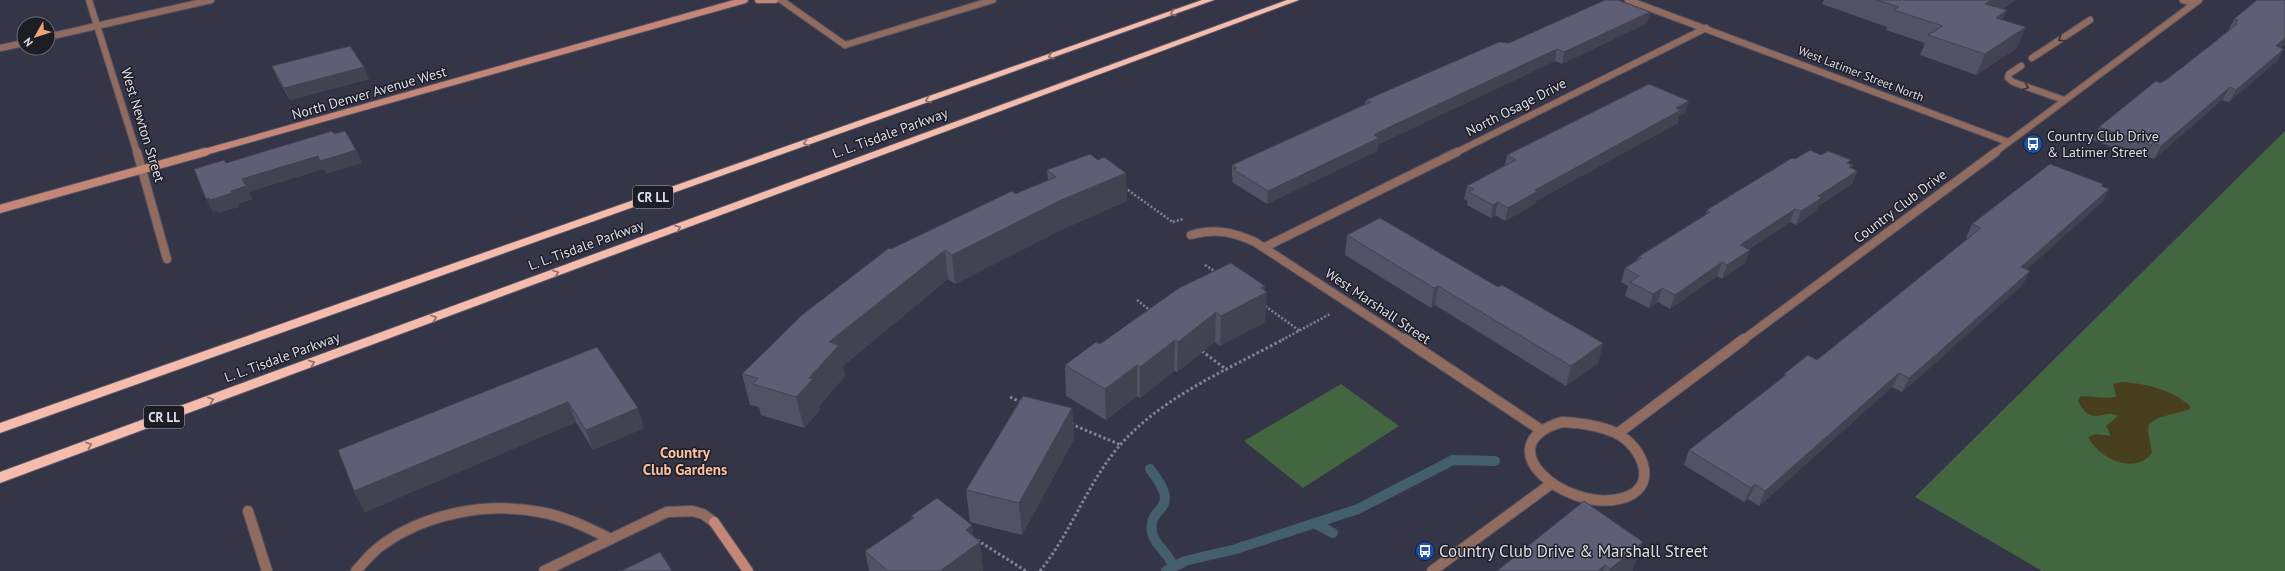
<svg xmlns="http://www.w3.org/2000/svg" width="2285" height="571" viewBox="0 0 2285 571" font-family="'PT Sans',sans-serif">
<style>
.green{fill:#416640}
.sand{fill:#473e1e}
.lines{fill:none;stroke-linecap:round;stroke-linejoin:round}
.stream{stroke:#445f6c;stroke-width:10}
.lane-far1-casing{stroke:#545466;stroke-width:8}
.lane-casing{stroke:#545466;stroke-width:12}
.street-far2-casing{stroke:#545466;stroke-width:8}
.street-far1-casing{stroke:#545466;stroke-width:10}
.street-casing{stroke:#545466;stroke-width:12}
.secondary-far2-casing{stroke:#545466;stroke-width:8}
.secondary-far1-casing{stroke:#545466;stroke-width:10}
.secondary-casing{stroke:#545466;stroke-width:12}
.highway-casing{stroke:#545466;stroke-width:2}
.path-far1{stroke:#838393;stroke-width:2.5;stroke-dasharray:2 2;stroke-linecap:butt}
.path{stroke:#838393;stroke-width:3;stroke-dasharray:2.5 2.5;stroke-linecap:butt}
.lane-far1{stroke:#926b5f;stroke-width:6}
.lane{stroke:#926b5f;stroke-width:10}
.street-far2{stroke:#926b5f;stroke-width:6}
.street-far1{stroke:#926b5f;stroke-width:8}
.street{stroke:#926b5f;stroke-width:10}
.secondary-far2{stroke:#c48775;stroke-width:6}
.secondary-far1{stroke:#c48775;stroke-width:8}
.secondary{stroke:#c48775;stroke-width:10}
.highway{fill:#f5bcab;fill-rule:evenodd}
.wall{fill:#515264}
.shaded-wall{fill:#424251}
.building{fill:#5e5f74;stroke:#424251}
.oneway{stroke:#896c68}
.oneway2{stroke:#3a3034}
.labels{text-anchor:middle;stroke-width:3;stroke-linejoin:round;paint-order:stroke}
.far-street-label{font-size:12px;fill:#dfdfec;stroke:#1d1d26}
.shield{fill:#1d1d26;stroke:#a5a5b1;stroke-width:1}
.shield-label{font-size:13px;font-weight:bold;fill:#dfdfec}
.street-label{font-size:14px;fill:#dfdfec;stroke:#1d1d26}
.poi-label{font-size:14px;fill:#dfdfec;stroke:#1d1d26;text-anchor:start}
.neighbourhood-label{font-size:15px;font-weight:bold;fill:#fac09f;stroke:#1d1d26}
.near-poi-label{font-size:17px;fill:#dfdfec;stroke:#1d1d26;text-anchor:start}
</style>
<rect width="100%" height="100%" fill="#353548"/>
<path class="green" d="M2285 131V571H2042L1915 497Z
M1341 384 1399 426 1303 488 1244 441Z"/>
<path class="sand" d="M2121 382C2145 383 2173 390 2190 406V409L2158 418 2149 424 2148 431 2152 453C2134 476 2099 458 2088 437L2095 434 2111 436 2106 426 2118 416C2102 408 2093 429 2078 401L2081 396 2111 398 2116 396 2113 384Z"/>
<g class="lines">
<path class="stream" d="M1150 469C1185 514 1147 503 1152 532 1154 545 1169 553 1173 566
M1316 524 1333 533
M1166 571 1185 561 1236 549 1358 509 1453 460 1495 461"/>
<g class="lane-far1-casing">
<path id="lane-far1" d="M2183 0 2195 3
M845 45 993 0
M2032 58 2090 20
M2021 66 2009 74 2008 78 2013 82 2064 100"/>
</g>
<g class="lane-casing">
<path id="lane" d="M356 571C364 562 372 552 382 545 426 513 487 502 540 512 565 516 588 528 611 539"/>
</g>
<g class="street-far2-casing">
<path id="street-far2" d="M89 0 137 153
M781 0 845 45
M1628 0 2008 142
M48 37 211 0
M0 48 24 43
M1455 153 1706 28
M1994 153 2199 0"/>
</g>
<g class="street-far1-casing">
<path id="street-far1" d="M137 152 167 259
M1191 235C1215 228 1233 232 1255 242L1405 340
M1265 247 1457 152
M1743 340 1996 152"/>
</g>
<g class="street-casing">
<path id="street" d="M1404 339 1541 430
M1562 422C1580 423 1599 425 1616 433 1644 447 1661 490 1619 499 1564 511 1485 445 1562 422Z
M1617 434 1744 339
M248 511 267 571
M544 571 667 512 692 511 703 514 714 522
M1432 571 1551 484"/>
</g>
<g class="secondary-far2-casing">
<path id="secondary-far2" d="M758 0H775
M201 153 745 0"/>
</g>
<g class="secondary-far1-casing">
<path id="secondary-far1" d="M0 209 205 152"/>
</g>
<g class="secondary-casing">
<path id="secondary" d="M714 522 748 571"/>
</g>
<g class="highway-casing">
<path id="highway" d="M1202 0H1214L0 433V423Z
M1287 0H1299L0 483V472Z"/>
</g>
<path class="path-far1" d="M1124 191 1128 190 1174 223
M1173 222 1183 219
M1205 265 1216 272
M1137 300 1151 311
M1265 306 1300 331
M1282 340 1330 314"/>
<path class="path" d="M1202 351 1227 370
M1010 397 1023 403
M1071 424 1121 445
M977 540 1026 571
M1040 571C1069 535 1084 492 1112 455 1154 400 1225 371 1284 339"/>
<use href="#lane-far1" class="lane-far1"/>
<use href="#lane" class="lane"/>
<use href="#street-far2" class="street-far2"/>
<use href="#street-far1" class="street-far1"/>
<use href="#street" class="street"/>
<use href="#secondary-far2" class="secondary-far2"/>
<use href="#secondary-far1" class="secondary-far1"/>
<use href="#secondary" class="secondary"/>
<use href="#highway" class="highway"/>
</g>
<path class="wall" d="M1824 0H2016L2002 9 2003 20 2017 48 1976 75 1920 55 1925 43 1886 30 1887 27 1822 4Z
M2257 0 2285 44 2280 48 2277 61 2229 102 2222 100 2154 159 2145 156 2143 158 2093 140 2099 127 2160 83 2166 80 2207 48 2228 31 2234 19Z
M1650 12 1647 23 1562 64 1555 61 1381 143 1378 145 1377 151 1267 204 1232 182 1233 178H1232V165L1365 104 1366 100 1509 43Z
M272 66 364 67 369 79 290 100 277 78Z
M1685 113 1679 116 1678 123 1536 201 1535 204 1505 221 1495 215 1491 218 1467 205 1468 201 1464 199 1467 186 1505 165 1507 155Z
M1821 155 1849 164 1851 168 1857 171 1852 184 1818 206 1816 211 1796 225 1790 222 1749 249 1745 263 1722 279 1717 276 1670 309 1658 302 1649 308 1625 296 1628 286 1621 282 1625 268 1637 261 1638 257 1706 215 1707 210 1795 159Z
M1047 170 1127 201 1063 229 955 284 948 279 843 366 845 376 819 406 820 410 804 428 761 415 759 407 750 405 742 374 891 249 1015 194 1048 180Z
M2103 184 2102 186 2109 189 2102 202 2027 269 2030 271 2023 284 1932 366 1902 392 1892 387 1759 506 1748 499 1744 502 1684 465 1689 450 1783 378 1784 374 1817 360 1883 307 1968 239 1966 238 1972 224Z
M1347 235 1498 287 1603 343 1598 363 1566 386 1435 305 1431 308 1345 255Z
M1265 290V322L1220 346 1215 342 1177 372 1174 371 1140 398 1137 396 1106 420 1066 396 1065 365 1100 344Z
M597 347 644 428 593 450 576 422 365 512 354 491Z
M1072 408 1074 439 1022 535 970 522 966 490Z
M911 516 974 536 980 542 983 571H869L865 551 912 519Z
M1643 542 1632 571H1497Z"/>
<path class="shaded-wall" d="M1991 0H2016L1976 24 1985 4Z
M2007 10 1998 31 1996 18Z
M1650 12 1647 23 1562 64 1564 52Z
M2026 27 2017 48 1976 75 1985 54Z
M2285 38V44L2268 58 2276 46Z
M1557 49 1555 61 1381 143 1378 145 1377 151 1267 204 1268 191 1383 130Z
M2284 49 2277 61 2229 102 2236 90Z
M364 67 369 79 290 100 284 88Z
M2230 87 2222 100 2154 159 2161 146Z
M1689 101 1685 113 1679 116 1678 123 1536 201 1535 204 1505 221 1508 208 1535 190 1676 108Z
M2153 143 2145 156 2143 158 2151 145Z
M356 150 362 163 326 174 320 161Z
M318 156 324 169 249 192 253 199 238 204 239 207 218 213 216 211 213 212 206 199 231 191 242 179Z
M1853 165 1848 177 1857 171 1852 184 1818 206 1816 211 1796 225 1801 211 1818 196 1849 167Z
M1126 173 1127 201 1063 229 955 284 952 255 1061 200Z
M2109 189 2102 202 2014 281 2021 267Z
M1498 202 1495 215 1491 218 1493 205Z
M1795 209 1790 222 1735 258 1740 245Z
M945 250 948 279 843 366 845 376 819 406 820 410 804 428 796 397 809 378 829 342Z
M1750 250 1745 263 1722 279 1727 265Z
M1722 262 1717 276 1670 309 1675 295Z
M2030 271 2023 284 1932 366 1902 392 1909 378Z
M1265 286V293L1267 292 1265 322 1220 346 1221 316 1261 288Z
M1438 286 1435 305 1431 308 1434 288Z
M1662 288 1658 302 1649 308 1653 294Z
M1216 312 1215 342 1177 372 1178 342Z
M1175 340 1174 371 1140 398V367Z
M1603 343 1598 363 1566 386 1571 366Z
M1137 365V396L1106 420 1105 389Z
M1899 373 1892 387 1759 506 1765 491Z
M568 402 576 422 365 512 354 491Z
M638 408 644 428 593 450 586 430Z
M1072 408 1074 439 1022 535 1019 503Z
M1755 484 1748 499 1744 502 1751 488Z
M972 525 975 546 980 542 983 571H940L966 530Z
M1643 542 1632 571H1610V569Z
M1605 565 1603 571H1598Z"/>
<path class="building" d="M1605 0H1618L1650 12 1564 52 1557 49 1383 130 1374 135 1379 138 1268 191 1233 169 1237 168 1232 165 1371 102 1366 100 1499 42 1509 43Z
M1877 0H1991L1985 4 2007 10 1996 18 2026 27 1985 54 1928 35 1943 26 1894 10 1899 7Z
M2257 0H2285V38L2276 46 2284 49 2236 90 2230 87 2161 146 2153 143 2151 145 2099 127 2156 81 2160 83 2166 80 2207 48 2237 24 2235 23 2238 20 2234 19Z
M350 46 364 67 284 88 272 66Z
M1649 84 1689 101 1676 108 1681 110 1535 190 1538 191 1508 208 1498 202 1493 205 1469 192 1474 189 1467 186 1516 160 1507 155Z
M332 131 334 134 345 131 356 150 320 161 318 156 242 179 246 186 231 191 232 193 210 200 209 198 206 199 194 169 224 160 226 163Z
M1810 150 1821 155 1828 151 1851 160 1847 163 1853 165 1849 167 1857 171 1818 196 1822 198 1801 211 1795 209 1740 245 1750 250 1727 265 1722 262 1675 295 1662 288 1653 294 1630 282 1639 276 1625 268 1641 258 1638 257 1710 212 1707 210 1710 208 1792 158 1795 159Z
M1090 154 1098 160 1104 157 1126 173 1061 200 952 255 945 250 829 342 839 345 809 378 813 379 796 397 753 384 758 378 742 374 802 315 889 248 891 249 1012 191 1015 194 1056 177 1047 170Z
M2050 164 2103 184 2101 186 2109 189 2021 267 2030 271 1939 352 1909 378 1899 373 1765 491 1755 484 1751 488 1689 450 1786 375 1784 374 1808 355 1817 360 1883 307 1981 228 1972 224Z
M1380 218 1498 287 1502 285 1603 343 1571 366 1438 286 1434 288 1347 235Z
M1231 263 1265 286 1261 288 1267 292 1221 316 1216 312 1178 342 1175 340 1140 367 1137 365 1105 389 1065 365 1096 342 1100 344 1179 288Z
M597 347 638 408 586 430 568 402 354 491 338 450Z
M1023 396 1072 408 1019 503 966 490Z
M937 498 972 525 966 530 980 542 940 571H888L865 551 914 518 911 516Z
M1584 501 1643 542 1610 569 1605 565 1598 571H1497Z
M660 552 672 571H621Z"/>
<defs><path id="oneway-chevron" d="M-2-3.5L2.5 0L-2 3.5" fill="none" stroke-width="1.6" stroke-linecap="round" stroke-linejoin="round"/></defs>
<g class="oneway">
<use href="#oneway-chevron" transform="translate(1173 13) rotate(161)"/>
<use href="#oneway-chevron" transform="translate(1051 56) rotate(161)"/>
<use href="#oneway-chevron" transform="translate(928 100) rotate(161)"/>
<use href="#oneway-chevron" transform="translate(806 143) rotate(161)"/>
<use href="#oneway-chevron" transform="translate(678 228) rotate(-20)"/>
<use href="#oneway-chevron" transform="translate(556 273) rotate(-20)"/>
<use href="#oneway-chevron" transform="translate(434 318) rotate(-20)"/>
<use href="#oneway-chevron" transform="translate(312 363) rotate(-20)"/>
<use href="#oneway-chevron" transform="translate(211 400) rotate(-20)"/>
<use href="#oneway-chevron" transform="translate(89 445) rotate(-20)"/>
</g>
<g class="oneway2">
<use href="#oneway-chevron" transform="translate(2061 39) rotate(146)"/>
<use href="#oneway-chevron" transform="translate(2026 87) rotate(20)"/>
</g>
<defs>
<g id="bus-disc" transform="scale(1)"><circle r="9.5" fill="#1a4fb4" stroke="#1d1d26"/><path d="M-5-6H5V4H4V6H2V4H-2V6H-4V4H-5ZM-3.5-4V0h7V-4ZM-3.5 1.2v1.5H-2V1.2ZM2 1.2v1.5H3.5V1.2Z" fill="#fff"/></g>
</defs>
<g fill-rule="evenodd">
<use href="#bus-disc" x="2033" y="144"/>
<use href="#bus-disc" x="1425" y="551"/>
</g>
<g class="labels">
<g class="far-street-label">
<text transform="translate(1861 74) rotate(21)" y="4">West Latimer Street North</text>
</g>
<g class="shield">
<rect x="633" y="186" width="40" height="22" rx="3"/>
<rect x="144" y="406" width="40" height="22" rx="3"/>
</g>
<g class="shield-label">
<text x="653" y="202">CR LL</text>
<text x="164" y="422">CR LL</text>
</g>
<g class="street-label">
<text transform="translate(369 93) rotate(-16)" y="5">North Denver Avenue West</text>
<text transform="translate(1516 107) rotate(-27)" y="5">North Osage Drive</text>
<text transform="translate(143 125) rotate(73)" y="5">West Newton Street</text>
<text transform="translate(890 133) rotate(-20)" y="5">L. L. Tisdale Parkway</text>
<text transform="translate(1900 206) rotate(-37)" y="5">Country Club Drive</text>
<text transform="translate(586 245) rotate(-20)" y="5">L. L. Tisdale Parkway</text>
<text transform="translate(1378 306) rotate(34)" y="5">West Marshall Street</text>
<text transform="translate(282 357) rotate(-20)" y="5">L. L. Tisdale Parkway</text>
</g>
<g class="poi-label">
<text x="2047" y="141">Country Club Drive<tspan x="2047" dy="16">&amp; Latimer Street</tspan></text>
</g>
<g class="neighbourhood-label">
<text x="685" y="458">Country<tspan x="685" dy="17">Club Gardens</tspan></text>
</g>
<g class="near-poi-label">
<text x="1439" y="557">Country Club Drive &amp; Marshall Street</text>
</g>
</g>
<g transform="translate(36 36) rotate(231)"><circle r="19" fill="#1d1d26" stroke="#6b6b75"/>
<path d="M0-3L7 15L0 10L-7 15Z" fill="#efa377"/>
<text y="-6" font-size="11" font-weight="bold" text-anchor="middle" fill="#dfdfec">N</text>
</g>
</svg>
